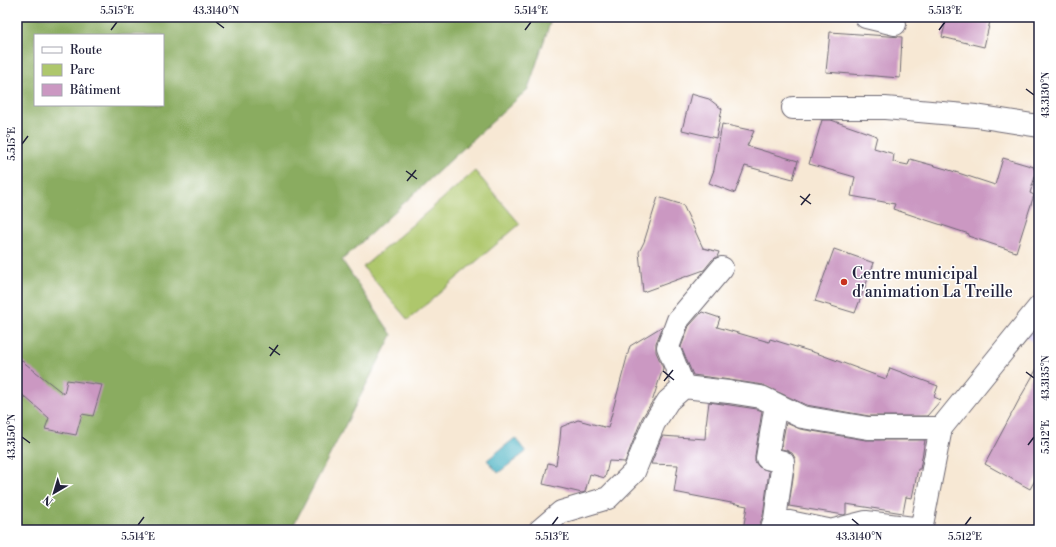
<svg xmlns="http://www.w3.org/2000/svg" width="1056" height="547" viewBox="0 0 1056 547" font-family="'Libre Bodoni',serif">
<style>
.built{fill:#ddd5f6}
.green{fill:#aec76c;stroke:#687454}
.forest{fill:#8aac60;stroke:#56674e;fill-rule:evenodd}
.water{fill:#41adbf;stroke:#32687d}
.building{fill:#cb98c2}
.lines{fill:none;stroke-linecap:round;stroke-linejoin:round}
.minor-casing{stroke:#6d6771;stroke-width:24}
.minor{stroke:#fff;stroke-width:22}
.ticks{fill:none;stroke:#22223b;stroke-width:1.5}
.poi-dot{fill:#c8321e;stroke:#fff;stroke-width:1.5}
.labels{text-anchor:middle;stroke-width:3;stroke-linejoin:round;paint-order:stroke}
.poi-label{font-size:16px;fill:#22223b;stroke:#fff;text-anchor:start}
.neatline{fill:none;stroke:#22223b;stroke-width:1.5}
.ticks-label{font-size:10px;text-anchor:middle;fill:#22223b}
</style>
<rect width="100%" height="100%" fill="#fff"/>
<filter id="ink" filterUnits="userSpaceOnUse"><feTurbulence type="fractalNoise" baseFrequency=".025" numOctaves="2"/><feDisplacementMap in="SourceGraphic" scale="8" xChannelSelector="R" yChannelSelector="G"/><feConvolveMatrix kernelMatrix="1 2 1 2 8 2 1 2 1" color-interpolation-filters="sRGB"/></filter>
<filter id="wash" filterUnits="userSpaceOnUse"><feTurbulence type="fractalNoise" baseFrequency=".012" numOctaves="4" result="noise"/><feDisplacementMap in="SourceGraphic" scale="16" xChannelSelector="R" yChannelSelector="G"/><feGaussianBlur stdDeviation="0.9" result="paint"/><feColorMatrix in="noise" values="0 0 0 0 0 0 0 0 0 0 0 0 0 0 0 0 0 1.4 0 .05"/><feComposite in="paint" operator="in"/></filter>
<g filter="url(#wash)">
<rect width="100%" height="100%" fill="#f7e8d4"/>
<path class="built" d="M1039 317V345L1024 337Z"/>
<path class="green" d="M475 171 520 224 408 320 363 267Z"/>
<path class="forest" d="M17 17H552L528 89 342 260 392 335 291 530H17ZM35 35H163V105H35Z"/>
<path class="water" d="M515 438 526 452 498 473 487 460Z"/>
<g id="blocks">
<path class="building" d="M947 17H991L984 47 942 37Z
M830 32 902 37 900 78 826 72Z
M691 94 709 99 722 109 716 138 682 130Z
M822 120H831L877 136 874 148 894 154 893 162 908 165 910 159 946 169 995 185 1003 158 1034 167V169L1037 170 1030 193 1034 195 1016 252 968 236 969 234 893 209 895 204 851 196 855 177 809 164Z
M722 124 754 131 747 146 798 161 793 179 745 166 735 193 709 183 714 170Z
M658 197 683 205 703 248 719 252 717 257 712 260 704 270 643 292 639 252 644 242Z
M834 249 874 263 855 313 815 301Z
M702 312 720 318 717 327 769 342 770 339 819 354 886 379 890 368 938 386 934 397 941 400 927 416H869L806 405 763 385 730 380 693 375 681 347 689 326Z
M663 326 656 343V352L663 368 652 402 642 418 625 462 609 461 605 478 590 474 585 492 582 493 543 484 548 463 556 465 560 439 561 427 578 420 608 428 630 346Z
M17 357 64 394 67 380 102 385 93 416 82 414 76 435 45 429 49 418 17 390Z
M1039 365V473L1030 489 985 464 1020 398Z
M709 402 757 409 762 411 755 456V462L759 467 769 471 763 516 759 526V530H743L747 506 674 492 678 465 651 464 662 436 705 439 706 425Z
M786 423 800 429 866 440H925L920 469H918L912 498 906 497 903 513 846 504V514L844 515 789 506 795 463V458L792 453 786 450 781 449Z"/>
</g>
</g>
<g filter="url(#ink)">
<use href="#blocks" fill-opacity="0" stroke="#6d6771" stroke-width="1"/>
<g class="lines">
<g class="minor-casing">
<path id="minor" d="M866 17 895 24
M793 108H885L976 116 1039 126
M684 387 729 392 761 397 802 417 868 428H941
M684 387 668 347 678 320 722 268
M775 519 783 462 767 458 776 404
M540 530 561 512 608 498 634 472 654 423 668 401 684 387
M771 530 775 519 828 530
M834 530 866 522 921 529
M921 530 941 428 1039 307"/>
</g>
<use href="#minor" class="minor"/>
</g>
</g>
<path class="ticks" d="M216 22 224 28M111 30 117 22M525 30 531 22M939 30 945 22M1026 89 1034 95M22 144 28 136M406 171 417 179M407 181 416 170M800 196 811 204M801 205 810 194M269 347 280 355M270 356 278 345M663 371 674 380M1026 372 1034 378M664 381 673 370M22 437 30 443M1028 445 1034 437M852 519 859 525M138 525 144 517M552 525 558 517M965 525 971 517"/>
<circle class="poi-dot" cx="844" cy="282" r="4"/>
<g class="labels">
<g class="poi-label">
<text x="852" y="279">Centre municipal<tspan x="852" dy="18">d'animation La Treille</tspan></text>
</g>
</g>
<rect width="1056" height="547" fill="none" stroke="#fff" stroke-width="44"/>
<rect x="34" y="34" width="130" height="72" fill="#ffffff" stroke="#a7a7b1"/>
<rect x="42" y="47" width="20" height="6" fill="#ffffff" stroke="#a7a7b1"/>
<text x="70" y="54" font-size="12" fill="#22223b">Route</text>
<rect x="42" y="64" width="20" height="12" fill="#aec76c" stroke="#a7a7b1"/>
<text x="70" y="74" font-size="12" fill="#22223b">Parc</text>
<rect x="42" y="84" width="20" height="12" fill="#cb98c2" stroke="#a7a7b1"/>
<text x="70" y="94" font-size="12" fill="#22223b">Bâtiment</text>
<g transform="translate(54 493) rotate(218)" stroke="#ffffff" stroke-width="3" paint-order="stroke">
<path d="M0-3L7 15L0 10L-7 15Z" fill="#22223b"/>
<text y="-6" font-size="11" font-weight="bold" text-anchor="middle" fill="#22223b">N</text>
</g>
<rect x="22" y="22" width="1012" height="503" class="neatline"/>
<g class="ticks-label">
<text x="117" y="14">5.515°E</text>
<text x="216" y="14">43.3140°N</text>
<text x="531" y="14">5.514°E</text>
<text x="945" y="14">5.513°E</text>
<text transform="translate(1045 95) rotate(-90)" y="4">43.3130°N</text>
<text transform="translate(11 144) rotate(-90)" y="4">5.515°E</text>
<text transform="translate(1045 378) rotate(-90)" y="4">43.3135°N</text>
<text transform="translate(1045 437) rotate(-90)" y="4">5.512°E</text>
<text transform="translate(11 437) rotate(-90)" y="4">43.3150°N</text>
<text x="138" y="540">5.514°E</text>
<text x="552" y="540">5.513°E</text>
<text x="859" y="540">43.3140°N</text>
<text x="965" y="540">5.512°E</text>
</g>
</svg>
